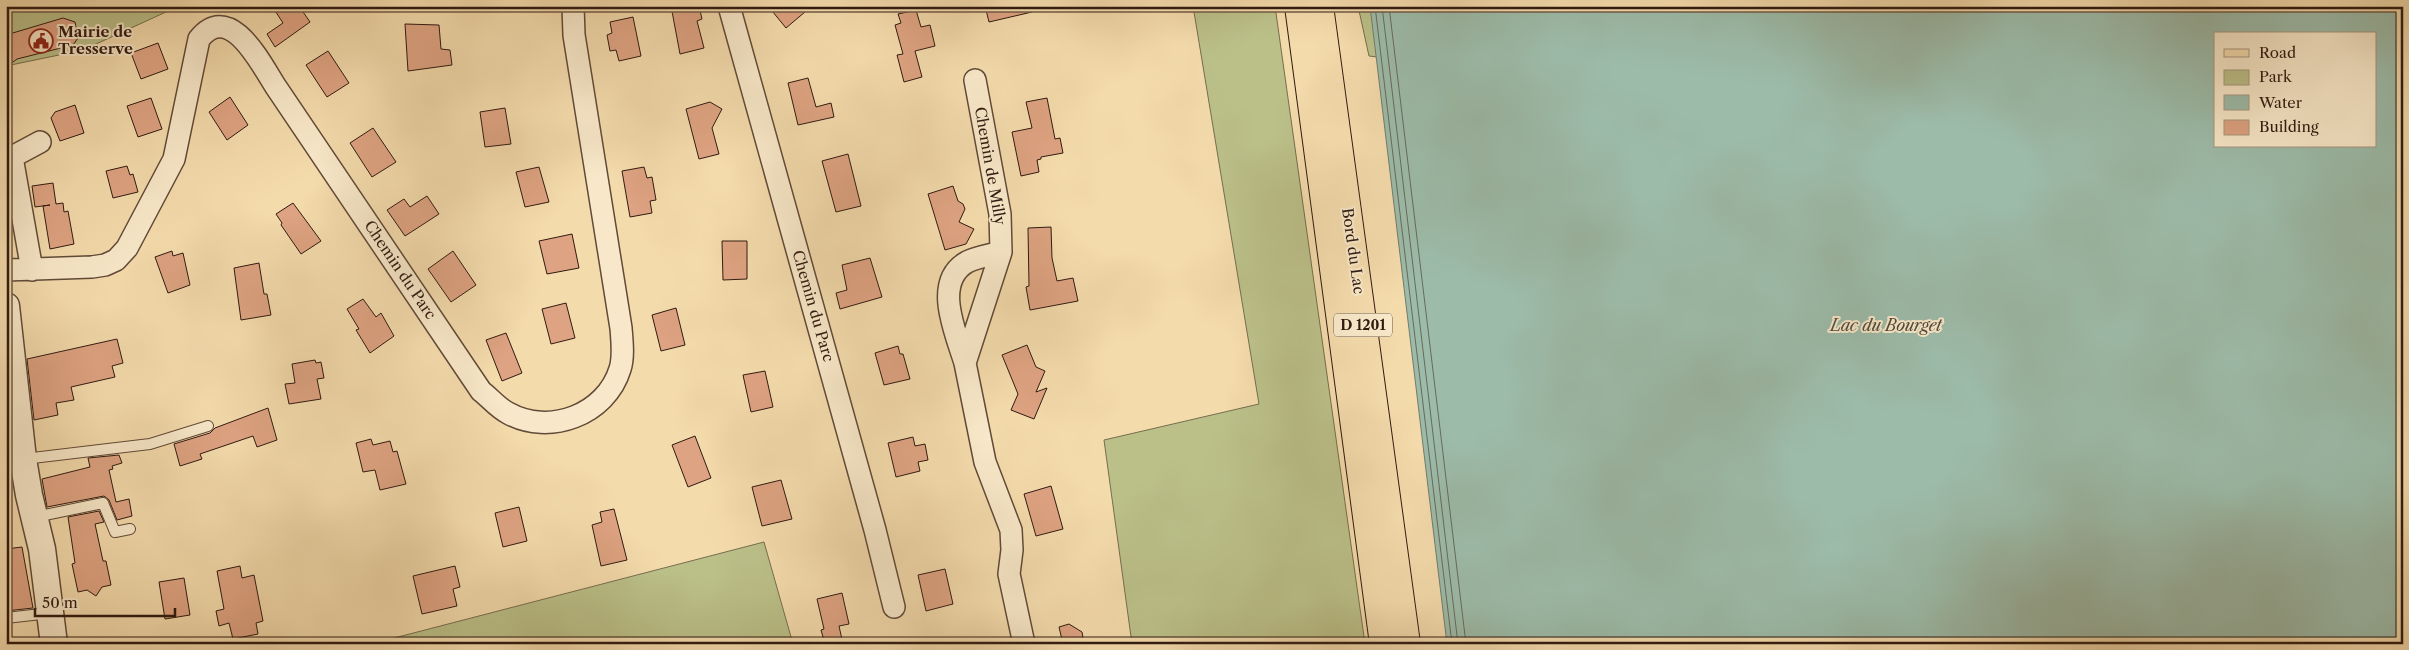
<svg xmlns="http://www.w3.org/2000/svg" width="2409" height="650" viewBox="0 0 2409 650" font-family="'Libre Caslon Text',serif">
<style>
.green{fill:#bbc089;stroke:#766d4d}
.water{fill:#9cbba9;stroke:#717b6c;fill-rule:evenodd}
.lines{fill:none;stroke-linecap:round;stroke-linejoin:round}
.shore{stroke:#666a5d;stroke-width:1}
.building{fill:#dea382;stroke:#301a11}
.service-casing{stroke:#614a38;stroke-width:12}
.minor-casing{stroke:#614a38;stroke-width:24}
.tertiary-casing{stroke:#614a38;stroke-width:29}
.primary-casing{stroke:#301a11;stroke-width:30}
.service{stroke:#f8e8c9;stroke-width:10}
.minor{stroke:#f8e8c9;stroke-width:21}
.tertiary{stroke:#f8e8c9;stroke-width:26}
.primary{stroke:#f4dbac;stroke-width:28}
.labels{text-anchor:middle;stroke-width:4;stroke-linejoin:round;paint-order:stroke}
.shield{fill:#f8e8c9;stroke:#6c5848;stroke-width:1}
.shield-label{font-size:14px;font-weight:bold;fill:#301a11}
.poi-label{font-size:15px;font-weight:bold;fill:#301a11;stroke:#f8e8c9;text-anchor:start}
.street-label{font-size:15px;fill:#301a11;stroke:#f8e8c9}
.water-label{font-size:16px;font-style:italic;fill:#504a3f;stroke:#f8e8c9}
</style>
<rect width="100%" height="100%" fill="#f4dbac"/>
<filter id="stains"><feTurbulence type="fractalNoise" baseFrequency=".004" numOctaves="4"/><feColorMatrix values="0 0 0 0 .2 0 0 0 0 .09 0 0 0 0 .02 0 0 0 .5 -.17"/></filter>
<radialGradient id="worn" r=".72"><stop offset=".6" stop-color="#630" stop-opacity="0"/><stop offset="1" stop-color="#630" stop-opacity=".3"/></radialGradient>
<path class="green" d="M6 6H179L83 50 6 66Z
M1193 6H1275L1365 644H1132L1104 440 1259 404Z
M1358 6H1403L1402 60 1369 56Z
M764 542 793 644H371Z"/>
<path class="water" d="M1370 6H2403V644H1447ZM2215 34H2375V146H2215Z"/>
<g class="lines">
<path class="shore" d="M1375 6 1452 644
M1382 6 1458 644
M1389 6 1466 644"/>
</g>
<path class="building" d="M272 6H299L310 22 275 47 267 34 283 23Z
M671 6H699L702 19 697 21 704 48 680 54Z
M768 6H812L786 28Z
M985 6H1031L1032 12 989 22Z
M916 10 921 27 930 25 935 46 915 51 922 77 904 82 897 55 903 54 895 25 901 23 898 14Z
M633 17 641 56 619 61 616 50 610 51 607 35 612 33 610 22Z
M63 18 75 22 78 38 73 45 17 59 6 67V35Z
M405 24 439 25 441 49 450 50 452 65 408 71Z
M158 43 168 69 141 79 131 53Z
M328 51 349 83 327 97 306 65Z
M808 78 816 107 831 103 834 117 798 125 788 83Z
M230 97 248 125 227 140 209 112Z
M151 98 162 129 138 137 127 106Z
M1047 98 1055 139 1060 138 1063 153 1041 157V159L1037 160 1039 172 1021 176 1012 132 1032 128 1026 102Z
M710 102 722 109 712 128 719 154 699 159 686 109Z
M75 105 84 133 60 141 51 118 55 112Z
M505 108 511 144 485 147 480 112Z
M373 128 396 162 372 177 350 143Z
M848 154 861 206 836 212 822 161Z
M127 166 130 175 133 174 138 192 113 198 106 171Z
M539 167 549 202 525 207 516 172Z
M644 167 647 178 652 177 656 200 650 201 652 213 630 217 622 171Z
M53 183 56 204 63 203 64 212 68 211 74 244 50 249 43 206 50 205 35 207 32 186Z
M953 186 958 201 963 204 965 209 959 222 974 229 966 244 945 250 928 194Z
M427 196 439 214 405 236 387 210 404 199 410 207Z
M293 203 321 241 301 254 281 225 282 223 276 214Z
M1051 227 1052 258 1057 281 1073 278 1078 301 1030 310 1026 287 1029 286 1028 228Z
M572 234 579 268 547 274 539 241Z
M722 241H747V279L723 280Z
M172 251 173 256 183 253 190 285 168 293 155 257Z
M453 251 476 285 451 302 428 269Z
M870 258 882 297 840 309 836 293 847 290 842 265Z
M259 263 264 294H267L271 315 241 320 234 268Z
M363 299 376 317 381 313 394 336 370 353 356 330 359 329 347 309Z
M566 303 575 338 551 344 542 309Z
M676 308 685 345 661 351 652 315Z
M506 333 522 373 502 381 486 340Z
M117 339 123 363 112 366 115 377 71 387 74 400 56 403 58 415 34 420 27 359Z
M1027 345 1036 367 1045 371 1036 392 1047 388 1034 419 1011 410 1018 394 1002 355Z
M898 346 900 354H903L910 379 884 385 875 353Z
M315 360 316 363 321 362 324 378 317 379 321 399 289 404 285 384 295 383 292 364Z
M765 371 773 407 751 412 743 375Z
M268 408 277 440 257 447 253 436 200 454 202 459 180 466 174 444 210 433 215 428Z
M695 436 711 478 688 487 672 445Z
M913 437 915 446 925 444 928 460 918 462 920 471 896 477 888 443Z
M371 439 373 445 390 441 393 452 397 451 406 484 380 490 375 470 363 472 356 443Z
M119 455 122 463 112 466 113 469 109 470 116 502 129 499 132 516 117 520 109 500 104 496 47 507 42 479 90 467 88 458Z
M781 480 792 519 762 526 752 487Z
M1051 486 1063 529 1036 536 1024 494Z
M519 507 527 541 503 547 495 513Z
M614 509 627 560 601 566 592 525 602 522 600 512Z
M99 511 104 522 95 524 103 561H106L111 585 102 587 96 596 87 590 78 592 72 564 75 563 68 517Z
M22 547 33 608 6 611V549Z
M240 566 242 578 254 575 263 621 256 623 258 634 233 639 229 623 219 626 216 611 224 609 217 571Z
M455 566 460 587 453 589 457 606 422 614 413 576Z
M945 569 953 604 926 611 918 575Z
M184 578 190 615 165 619 159 582Z
M842 593 849 624 839 626 843 644H825L821 630 824 629 817 599Z
M1069 624 1082 632 1084 644H1063L1059 627Z"/>
<g class="lines">
<g class="service-casing">
<path id="service" d="M24 459 150 444 208 426
M35 517 103 503 115 532 130 529
M6 618 50 613"/>
</g>
<g class="minor-casing">
<path id="minor" d="M729 6 875 530 894 607
M975 80 1000 214 1001 252 965 363 985 462 1011 530 1012 550 1009 574 1024 644
M6 270 92 267 105 265 116 260 127 248 174 159 199 39C230 0 261 64 276 87L481 391C490 398 498 408 508 413 549 436 606 415 620 369 624 357 622 341 621 328L574 35 573 6
M32 270 12 157 40 142
M965 363C956 333 932 282 967 262 977 257 991 255 1001 252"/>
</g>
<g class="tertiary-casing">
<path id="tertiary" d="M6 306 23 459 29 495 42 549 54 644"/>
</g>
<g class="primary-casing">
<path id="primary" d="M1299 6 1384 644
M1319 6 1406 644"/>
</g>
<use href="#service" class="service"/>
<use href="#minor" class="minor"/>
<use href="#tertiary" class="tertiary"/>
<use href="#primary" class="primary"/>
</g>
<defs>
<g id="civic-ring" transform="scale(1.25)"><circle r="9.5" fill="#f8e8c9" stroke="#8f2418" stroke-width="1.5"/><path d="M-.6-6.5H3V-4.5H.6V-3L4-1V1h2V6H-6V1h2V-1L-.6-3ZM-1.2 2.5V6h2.4V2.5Z" fill="#8f2418"/></g>
</defs>
<g fill-rule="evenodd">
<use href="#civic-ring" x="41" y="41"/>
</g>
<g class="labels">
<rect class="shield" x="1334" y="313.5" width="58" height="23" rx="4"/>
<g class="shield-label">
<text x="1363" y="330">D 1201</text>
</g>
<g class="poi-label">
<text x="58" y="37">Mairie de<tspan x="58" dy="17">Tresserve</tspan></text>
</g>
<g class="street-label">
<text transform="translate(990 166) rotate(80)" y="5">Chemin de Milly</text>
<text transform="translate(1353 251) rotate(82)" y="5">Bord du Lac</text>
<text transform="translate(400 270) rotate(56)" y="5">Chemin du Parc</text>
<text transform="translate(813 306) rotate(74)" y="5">Chemin du Parc</text>
</g>
<g class="water-label">
<text x="1886" y="331">Lac du Bourget</text>
</g>
</g>
<rect width="2409" height="650" fill="none" stroke="#f4dbac" stroke-width="25"/>
<rect x="8" y="8" width="2394" height="635" fill="none" stroke="#301a11" stroke-width="2.5"/>
<rect x="12" y="12" width="2384" height="625" fill="none" stroke="#301a11"/>
<rect x="2214" y="32" width="162" height="115" fill="#f8e8c9" stroke="#a8967f"/>
<rect x="2224" y="49" width="25" height="8" fill="#f4dbac" stroke="#a8967f"/>
<text x="2259" y="58" font-size="15" fill="#301a11">Road</text>
<rect x="2224" y="70" width="25" height="15" fill="#bbc089" stroke="#a8967f"/>
<text x="2259" y="82" font-size="15" fill="#301a11">Park</text>
<rect x="2224" y="95" width="25" height="15" fill="#9cbba9" stroke="#a8967f"/>
<text x="2259" y="108" font-size="15" fill="#301a11">Water</text>
<rect x="2224" y="120" width="25" height="15" fill="#dea382" stroke="#a8967f"/>
<text x="2259" y="132" font-size="15" fill="#301a11">Building</text>
<path d="M35 608v8h140v-8" fill="none" stroke="#301a11" stroke-width="2.5"/>
<text x="42" y="608" font-size="15" fill="#301a11" stroke="#f8e8c9" stroke-width="4" paint-order="stroke">50 m</text>
<rect width="100%" height="100%" filter="url(#stains)"/>
<rect width="100%" height="100%" fill="url(#worn)"/>
</svg>
